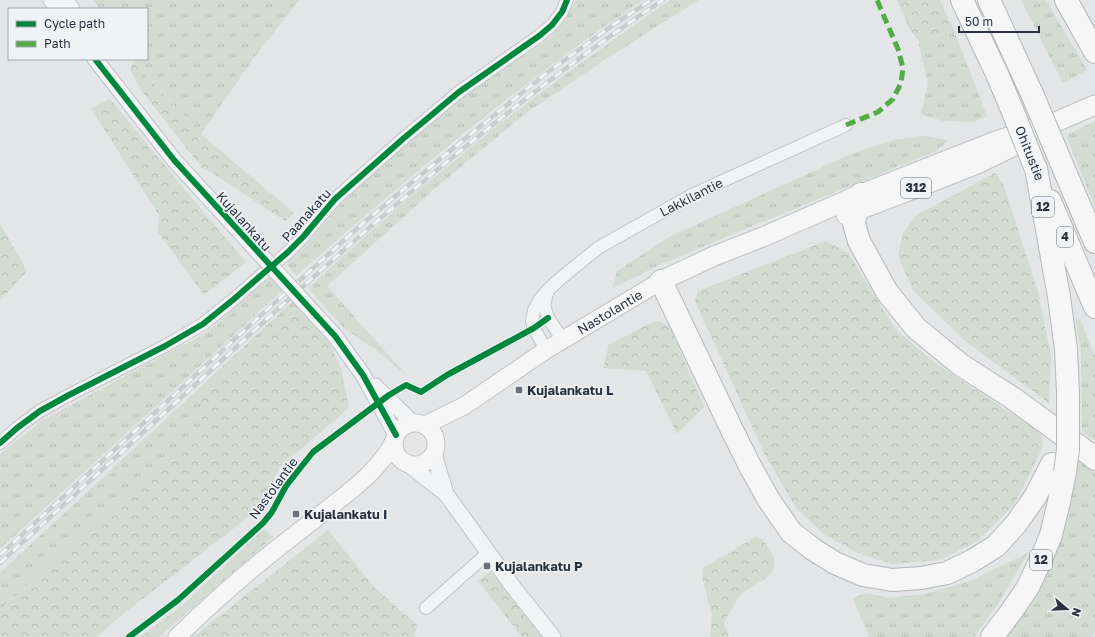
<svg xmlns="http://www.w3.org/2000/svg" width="1095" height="637" viewBox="0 0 1095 637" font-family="'Golos Text',sans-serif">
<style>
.grass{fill:url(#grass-tufts)}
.forest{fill:url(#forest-crowns)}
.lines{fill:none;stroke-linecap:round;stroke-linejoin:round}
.minor-casing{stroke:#c1c3c5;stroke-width:14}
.tertiary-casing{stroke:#c1c3c5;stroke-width:17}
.secondary-casing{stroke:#c1c3c5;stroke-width:19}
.primary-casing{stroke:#bfc2c5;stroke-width:21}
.motorway-casing{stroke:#b5b8bc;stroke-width:24}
.minor{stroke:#f1f3f4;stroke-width:12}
.tertiary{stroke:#f1f3f4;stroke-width:15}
.secondary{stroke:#f6f6f6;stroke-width:17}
.primary{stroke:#f6f6f6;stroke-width:19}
.motorway{stroke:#f6f6f6;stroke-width:22}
.rail-casing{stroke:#cbccce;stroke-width:4.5}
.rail{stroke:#f0f3f6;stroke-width:3;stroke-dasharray:9;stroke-linecap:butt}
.tertiary-bridge-casing{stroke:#c1c3c5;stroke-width:17;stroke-linecap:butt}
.motorway-bridge-casing{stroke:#b5b8bc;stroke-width:24;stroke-linecap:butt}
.tertiary-bridge{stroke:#f1f3f4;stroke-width:15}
.motorway-bridge{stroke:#f6f6f6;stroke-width:22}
.quiet{stroke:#53ac46;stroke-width:5;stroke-dasharray:10 5;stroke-linecap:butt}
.cycleway-casing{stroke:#f0f3f6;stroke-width:8}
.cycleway{stroke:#00873e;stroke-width:6}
.poi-dot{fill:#6b717a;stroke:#f0f3f6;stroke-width:1.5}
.labels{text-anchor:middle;stroke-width:3;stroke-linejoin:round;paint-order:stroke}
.shield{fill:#f0f3f6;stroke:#656c76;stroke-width:1}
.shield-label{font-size:12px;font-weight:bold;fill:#2a323f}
.street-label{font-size:13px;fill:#2a323f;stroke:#f0f3f6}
.poi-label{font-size:13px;font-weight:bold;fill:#2a323f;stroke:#f0f3f6;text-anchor:start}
</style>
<defs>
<pattern id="grass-tufts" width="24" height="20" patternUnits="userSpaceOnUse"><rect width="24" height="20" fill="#d3dbd3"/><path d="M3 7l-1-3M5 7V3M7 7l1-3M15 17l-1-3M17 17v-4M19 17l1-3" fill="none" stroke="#b5bcb6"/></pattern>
<pattern id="forest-crowns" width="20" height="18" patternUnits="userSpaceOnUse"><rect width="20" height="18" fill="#d3dbd3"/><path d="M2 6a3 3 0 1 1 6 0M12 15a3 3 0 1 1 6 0" fill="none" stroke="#b5bcb6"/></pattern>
</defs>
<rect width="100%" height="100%" fill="#e3e5e7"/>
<path class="grass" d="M94 0H299L253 59 201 134 131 59H147V9H99Z
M575 0H643C520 83 407 178 296 276L286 264 307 244 341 204 361 184 461 98 551 37C560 26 571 14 575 0Z
M670 0H699L612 55 526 113 440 184 327 286 408 377 376 350 344 328 308 288 398 207 499 124 570 71Z
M1021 0H1046L1087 70 1063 83Z
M954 31 987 116 973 122 943 121 921 114 928 83 918 40Z
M1095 121V207L1066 135Z
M924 136 948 140 938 150 661 264 613 288 617 271 669 237 853 153 895 140Z
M271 276 283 290 0 549V454L41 421 206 333Z
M293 301 299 308 201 398 202 424 0 610V573Z
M1075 319 1080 320 1095 356V441L1082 431 1081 350Z
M1074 455 1095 472V631L1092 637H999Z
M1028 553 996 607 974 637H869L853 598 866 593 888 598 925 594 970 581Z"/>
<path class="forest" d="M897 0H940L954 31 918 40 909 28Z
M133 62 201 134 294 213 285 221 214 174 202 168 141 90 130 69Z
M110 99 190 196 246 262 204 295 158 232 159 215 91 109Z
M995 173 1003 183 1038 292 1051 356 1049 403 965 341 913 290 898 256 903 233 917 215Z
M0 224 27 271 0 301Z
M826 241 848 253 896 330 937 364 1041 433 1043 447 1014 505 977 541 939 560 893 564 860 554 825 535 796 508 765 455 695 301 698 291Z
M299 308 329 342 341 368 349 408 280 467 259 509 123 614 97 637H0V610L202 424 201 398Z
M655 321 661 322 671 329 704 407 677 434 646 371 603 368 609 344Z
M264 529 273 537 159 637H140L185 603Z
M328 530 375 588 417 625 414 637H193Z
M755 537 762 539C765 544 770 549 772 554 782 576 756 582 744 592 737 598 728 614 724 623L729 637H710L712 615 702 577 703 568Z
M490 571 542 637H522L478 581Z"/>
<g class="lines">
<g class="minor-casing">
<path id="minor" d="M547 293 544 305 548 318 563 340
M546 350 534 328 532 321 534 310 540 299 548 290 561 278 598 248 692 195 846 125
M0 443 17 428 40 411 69 395 165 346 203 324 234 299 288 252 303 237 335 199 404 138 459 92 539 36 552 25 562 12 567 0
M426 608 488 553"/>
</g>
<g class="tertiary-casing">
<path id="tertiary" d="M51 0 57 9
M66 0 72 9
M95 59 174 160 249 242
M335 336 363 375 396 435
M375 386 413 423
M434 454 446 494
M408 464 446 494 514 588 553 637"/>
</g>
<g class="secondary-casing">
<g id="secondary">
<circle cx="415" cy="444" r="21"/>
<path id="s1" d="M425 425 464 406 546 350 661 281"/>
<path d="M177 637C208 607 240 578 274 551 293 536 311 522 329 508 353 489 381 468 394 441"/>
</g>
</g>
<g class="primary-casing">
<path id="primary" d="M846 215 919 187 977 164 1010 148
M661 281 714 256 765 236 861 194 993 142 1058 121 1095 105"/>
</g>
<g class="motorway-casing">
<path id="motorway" d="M962 0 997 74 1011 107
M989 0 1033 96
M1066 0 1095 52
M1036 168 1059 297 1066 349 1068 392
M1066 174 1095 242
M861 194 856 211 854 224 859 241 887 292 916 328 961 365 1011 397 1088 453 1095 459
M1050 201 1095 307
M661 281 733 432 751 468 769 500 791 532 814 550 835 563 863 575 892 580 921 578 947 573 972 561 996 546 1016 524 1035 497 1052 464
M992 637 1011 612 1028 587 1041 559 1051 535 1059 502 1065 472"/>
</g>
<use href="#minor" class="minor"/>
<use href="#tertiary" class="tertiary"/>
<use href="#secondary" class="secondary"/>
<use href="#primary" class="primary"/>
<use href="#motorway" class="motorway"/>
<g class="rail-casing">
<path id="rail" d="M0 555 249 326 362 224 440 159 544 75 613 25 651 0
M0 563C61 507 123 451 184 395 336 255 490 115 663 0"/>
</g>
<use href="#rail" class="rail"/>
<g class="tertiary-bridge-casing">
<path id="tertiary-bridge" d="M249 242 335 336"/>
</g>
<g class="motorway-bridge-casing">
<path id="motorway-bridge" d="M1033 96 1066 174
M1011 107 1035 167
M1065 472 1068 450V392"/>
</g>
<use href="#tertiary-bridge" class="tertiary-bridge"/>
<use href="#motorway-bridge" class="motorway-bridge"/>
<path class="quiet" d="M846 125 878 112 893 99 901 83 903 68 898 49 877 0"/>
<g class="cycleway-casing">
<path id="cycleway" d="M95 59 174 160 335 336 363 375 396 435
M0 443 17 428 40 411 69 395 165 346 203 324 234 299 288 252 303 237 335 199 404 138 459 92 539 36 552 25 562 12 567 0
M129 637 178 600 230 553 263 523 272 512 286 486 313 452 389 395 406 385 421 392 447 375 534 328 548 318"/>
</g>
<use href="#cycleway" class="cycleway"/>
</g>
<g class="poi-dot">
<rect x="515" y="386" width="8" height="8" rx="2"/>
<rect x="292" y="510" width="8" height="8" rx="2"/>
<rect x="483" y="562" width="8" height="8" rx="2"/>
</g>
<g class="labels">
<g class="shield">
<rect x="901" y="178" width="30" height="20" rx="3"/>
<rect x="1032" y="197" width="22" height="20" rx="3"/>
<rect x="1057" y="227" width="16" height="20" rx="3"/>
<rect x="1030" y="550" width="22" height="20" rx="3"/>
</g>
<g class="shield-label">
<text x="916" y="192">312</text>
<text x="1043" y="211">12</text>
<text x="1065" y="241">4</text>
<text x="1041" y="564">12</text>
</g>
<g class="street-label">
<text transform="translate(1030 153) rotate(68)" y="5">Ohitustie</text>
<text transform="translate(691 197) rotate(-27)" y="5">Lakkilantie</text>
<text transform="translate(306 215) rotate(-48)" y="5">Paanakatu</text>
<text transform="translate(244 221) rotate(48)" y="5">Kujalankatu</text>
<text dy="5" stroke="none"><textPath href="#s1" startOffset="217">Nastolantie</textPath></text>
<text transform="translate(273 488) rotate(-54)" y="5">Nastolantie</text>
</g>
<g class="poi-label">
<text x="527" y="395">Kujalankatu L</text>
<text x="304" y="519">Kujalankatu I</text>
<text x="495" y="571">Kujalankatu P</text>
</g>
</g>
<rect x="8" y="8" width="140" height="52" fill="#f0f3f6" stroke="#a1a6ad"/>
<rect x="16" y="21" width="20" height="6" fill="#00873e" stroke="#a1a6ad"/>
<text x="44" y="28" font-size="12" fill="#2a323f">Cycle path</text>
<rect x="16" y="41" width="20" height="6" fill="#53ac46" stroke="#a1a6ad"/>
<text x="44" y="48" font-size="12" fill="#2a323f">Path</text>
<g transform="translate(1067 609) rotate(109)" stroke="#f0f3f6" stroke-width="3" paint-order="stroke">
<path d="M0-3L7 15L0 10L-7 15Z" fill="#2a323f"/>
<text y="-6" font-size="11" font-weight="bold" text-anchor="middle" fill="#2a323f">N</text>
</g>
<path d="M959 26v6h80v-6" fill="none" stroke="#2a323f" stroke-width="2"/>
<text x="965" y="26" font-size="12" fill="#2a323f" stroke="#f0f3f6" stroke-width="3" paint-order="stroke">50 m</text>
</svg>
